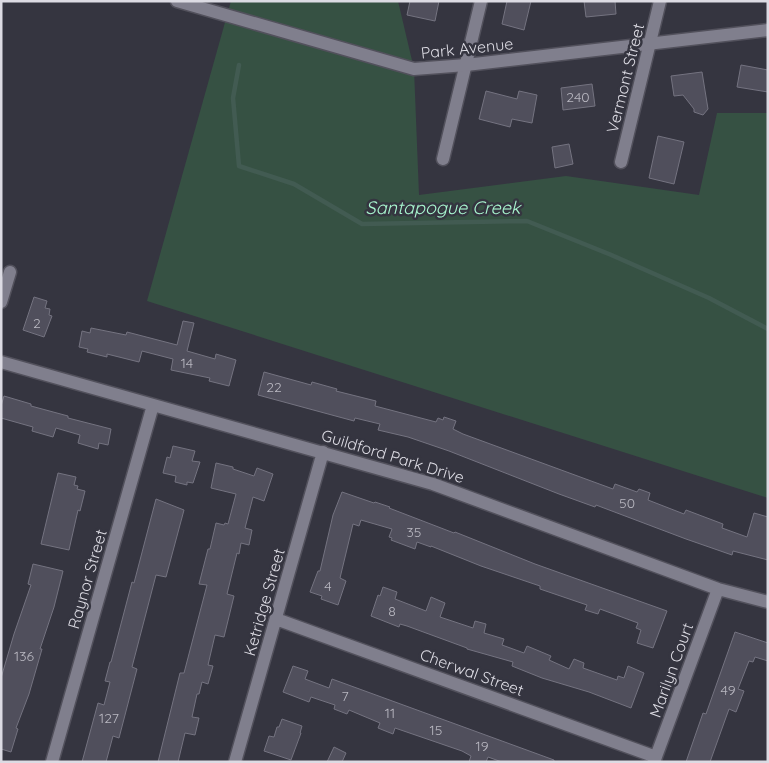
<svg xmlns="http://www.w3.org/2000/svg" width="769" height="763" viewBox="0 0 769 763" font-family="Quicksand,sans-serif">
<style>
.green{fill:#365143}
.lines{fill:none;stroke-linecap:round;stroke-linejoin:round}
.stream{stroke:#425b52;stroke-width:4.5}
.building{fill:#504f5c;stroke:#747380}
.street-casing{stroke:#52515c;stroke-width:15}
.secondary-casing{stroke:#52515c;stroke-width:15}
.street{stroke:#807f8d;stroke-width:12}
.secondary{stroke:#807f8d;stroke-width:12}
.labels{text-anchor:middle;stroke-width:5;stroke-linejoin:round;paint-order:stroke}
.number-label{font-size:14px;fill:#b9b8c1}
.street-label{font-size:16px;fill:#dcdbe3;stroke:#353540}
.water-label{font-size:18px;font-style:italic;fill:#a9f8d0;stroke:#353540}
</style>
<rect width="100%" height="100%" fill="#353540"/>
<path class="green" d="M231 1H398L414 69 419 195 566 176 699 195 717 113H768V498L147 301Z"/>
<g class="lines">
<path class="stream" d="M239 65 233 98 239 166 294 184 362 224 527 221 609 254 709 298 768 329"/>
</g>
<path class="building" d="M410 1H439L435 21 407 15Z
M507 1H531L524 30 502 24Z
M584 1H615L616 14 586 17Z
M741 65 768 70V92L737 87Z
M702 72 708 109 703 115 694 112V109L683 95 674 96 671 76Z
M592 84 595 106 563 110 561 88Z
M486 91 517 99 519 91 537 95 532 123 512 119 510 127 479 119Z
M658 136 684 142 674 184 649 178Z
M569 144 573 164 555 168 552 147Z
M34 297 47 301 45 308 50 309 49 315 52 316 44 337 23 330Z
M183 321 194 323 187 351 215 359 216 354 236 360 229 386 209 381 210 378 171 370 173 359 142 351 139 362 107 354V357L87 352 88 349 79 347 82 331 90 333 91 328 126 335 127 332 177 345Z
M264 372 311 385 312 382 337 389 336 391 376 401 375 406 436 422 438 418 443 420 444 417 456 421 453 429 463 434 613 489 615 484 637 492 639 489 650 493 648 500 684 514 686 510 723 524 722 528 747 537 754 513 768 517V560L733 551 732 555 686 539 596 505 595 507 559 494 449 451 408 437 378 430 380 424 355 418 354 421 258 395Z
M4 396 31 404V406L68 416V418L111 429 108 445 99 443 98 449 78 443 80 435 56 428 53 437 32 431 33 427 1 418V406Z
M173 446 195 451 192 461 200 462 193 483 187 482V485L175 482 176 476 163 473 167 457 170 458Z
M216 463 233 467V469L254 476 257 468 273 474 264 501 253 497 245 528 252 530 249 545 241 543 239 554 237 553 227 594 234 596 224 637 215 635 208 665 213 666 208 684 202 682 199 694H197L192 717 199 718 195 735 185 733 178 762H158L180 673H184L207 585 199 584 208 549H210L216 523 224 525 225 523 228 524 236 494 211 488Z
M58 473 76 477 74 485 78 486 77 489 85 491 80 511 78 510 69 550 41 544Z
M342 492 374 503 375 502 390 507 389 508 454 533 455 532 535 564 667 611 653 648 637 643 641 630 636 628 638 623 600 609 598 614 585 610 587 605 540 589V586L481 566 431 546V547L417 542 415 549 391 540 392 538 389 537 392 529 361 520 359 526 353 524 340 578 346 581 338 605 321 599 322 596 310 592 318 571H320L333 515Z
M156 499 184 510 166 577 156 575 132 667 137 669 119 738 113 736 106 762H82L98 703 104 705 110 682 105 681 110 662H111L132 582 134 583Z
M33 564 63 571 54 607 40 649H42L29 694 16 728 18 729 11 752 1 749V678L14 634 31 585 28 584Z
M383 587 397 592 395 599 426 611 431 597 445 603 440 617 473 628 475 621 486 624 484 633 504 639 502 645 524 653 527 646 551 656 549 660 569 669 574 659 584 663 583 668 617 680 618 676 624 678 628 666 644 673 631 708 589 692 542 678 512 666 513 662 467 649V648L407 626 400 624 399 627 371 616 378 595 380 596Z
M735 632 768 643V661L755 657 753 662 749 661 738 689 744 691 736 712 729 709 710 762H686L703 713 706 714Z
M293 666 308 671 305 679 329 688 332 679 554 760V762H502L488 757 486 762H469L471 756 462 751 395 728 393 734 378 728 380 723 349 710 347 714 334 709 335 705 311 697 309 702 283 692Z
M282 719 302 726 300 733H301L291 760 264 751 269 736 274 737 277 727H279Z
M334 747 346 753 342 762H327Z"/>
<g class="lines">
<g class="street-casing">
<path id="street" d="M443 159 481 1
M621 162 660 1
M1 302 10 272
M1 362 433 484 718 589 768 602
M276 619 656 757
M52 762 153 405
M235 762 323 452
M654 762 718 589"/>
</g>
<g class="secondary-casing">
<path id="secondary" d="M177 1 414 69 466 65 768 30"/>
</g>
<use href="#street" class="street"/>
<use href="#secondary" class="secondary"/>
</g>
<g class="labels">
<g class="number-label">
<text x="578" y="102">240</text>
<text x="37" y="328">2</text>
<text x="187" y="368">14</text>
<text x="274" y="392">22</text>
<text x="627" y="508">50</text>
<text x="414" y="537">35</text>
<text x="328" y="591">4</text>
<text x="392" y="616">8</text>
<text x="24" y="661">136</text>
<text x="728" y="695">49</text>
<text x="345" y="701">7</text>
<text x="390" y="718">11</text>
<text x="109" y="723">127</text>
<text x="436" y="735">15</text>
<text x="482" y="751">19</text>
</g>
<g class="street-label">
<text transform="translate(467 48) rotate(-6)" y="6">Park Avenue</text>
<text transform="translate(625 78) rotate(-76)" y="6">Vermont Street</text>
<text transform="translate(393 456) rotate(17)" y="6">Guildford Park Drive</text>
<text transform="translate(87 579) rotate(-74)" y="6">Raynor Street</text>
<text transform="translate(264 602) rotate(-74)" y="6">Ketridge Street</text>
<text transform="translate(671 670) rotate(-70)" y="6">Marilyn Court</text>
<text transform="translate(472 672) rotate(20)" y="6">Cherwal Street</text>
</g>
<g class="water-label">
<text x="443" y="214">Santapogue Creek</text>
</g>
</g>
<rect width="769" height="763" fill="none" stroke="#dcdbe3" stroke-width="5"/>
</svg>
